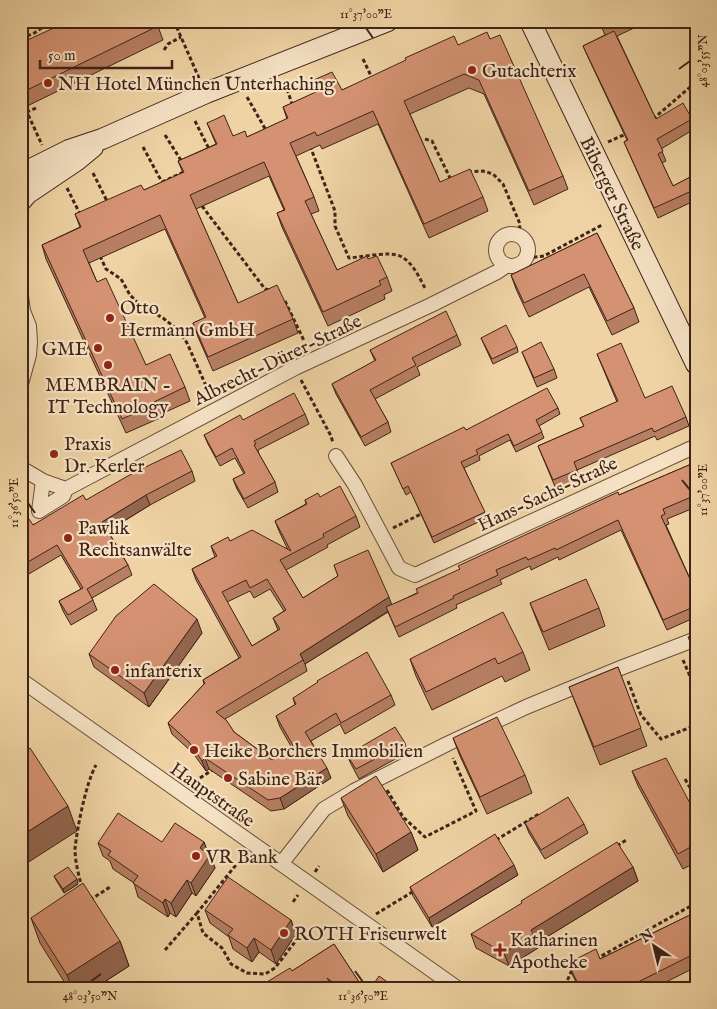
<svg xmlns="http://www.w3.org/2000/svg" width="717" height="1009" viewBox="0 0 717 1009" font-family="'IM FELL English',serif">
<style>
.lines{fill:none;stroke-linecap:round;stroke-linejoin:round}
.minor-casing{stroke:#6b4f3b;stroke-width:16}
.secondary-casing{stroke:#3f2318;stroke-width:22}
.path{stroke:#3f2318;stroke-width:3;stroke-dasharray:4 2.5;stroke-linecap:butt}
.minor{stroke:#f5e2c4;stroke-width:14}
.secondary{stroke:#f5e2c4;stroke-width:20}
.wall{fill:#b67e62;stroke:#3f2318;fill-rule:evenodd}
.shaded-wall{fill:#946650;stroke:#3f2318}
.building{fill:#d49272;stroke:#3f2318;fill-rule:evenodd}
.ticks{fill:none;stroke:#3f2318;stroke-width:2}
.poi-dot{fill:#8f2418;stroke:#f5e2c4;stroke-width:2}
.labels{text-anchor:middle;stroke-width:4.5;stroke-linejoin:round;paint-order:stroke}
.poi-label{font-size:19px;fill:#3f2318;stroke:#f5e2c4;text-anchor:start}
.street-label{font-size:19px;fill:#3f2318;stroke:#f5e2c4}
.neatline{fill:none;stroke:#3f2318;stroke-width:2}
.ticks-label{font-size:12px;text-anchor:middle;fill:#3f2318}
</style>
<rect width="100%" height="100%" fill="#efd3a4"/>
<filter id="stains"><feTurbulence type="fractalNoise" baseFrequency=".004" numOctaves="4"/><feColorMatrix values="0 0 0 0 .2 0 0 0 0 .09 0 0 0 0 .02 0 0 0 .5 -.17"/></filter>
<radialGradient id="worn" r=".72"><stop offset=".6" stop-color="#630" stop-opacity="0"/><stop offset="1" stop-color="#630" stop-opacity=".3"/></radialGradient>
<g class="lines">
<g class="minor-casing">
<path id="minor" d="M496 250a16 16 0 1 1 32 0a16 16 0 1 1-32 0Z
M21 296 23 311 29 326 30 342 29 355 21 384
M336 456 355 485 399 568 415 575 696 446
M21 468 43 481 66 489 295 368 431 305 497 272 506 266
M39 511 63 496 66 489
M39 511 43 481
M21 680 457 988
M281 864 324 809 354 791 447 744 526 707 623 667 696 639"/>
</g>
<g class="secondary-casing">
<path id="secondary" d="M530 21 696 364
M21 174 69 150 102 139 206 93 388 21
M21 201 27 194 76 161 93 147"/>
</g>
<path class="path" d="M174 21 199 78
M21 38 33 34 52 21
M164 50 168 44 181 37
M363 59 372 78
M285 83 293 107
M247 97 267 132
M36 108 27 112 42 145
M653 119 696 82
M195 121 209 149 207 150
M165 135 182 162
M425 139 432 141 451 180
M608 142 628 133
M310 146 335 211V226L349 258C362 257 389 251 400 256 413 262 420 279 426 290
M143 147 163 184
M468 172 483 171 493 174 503 184 520 224 519 235
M93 173 108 203
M162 182 186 171
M67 188 81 216
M202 206 265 289 270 290
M100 256 106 269 121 279 130 295 140 305 163 318 179 331 187 343 211 397
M527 258 544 256 602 225
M285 301 307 347
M301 380 331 436 333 443
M393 528 423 513
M683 660 696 690
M628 681 641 715 661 739 696 725
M200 778 214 769
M685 779 696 798
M387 790 403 817 425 837 476 811 453 758
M496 840 539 814
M617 846 626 840
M244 855 197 913 203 933 222 948 231 964 247 973 265 974 275 968 301 934
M315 872 319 866
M82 888C79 876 75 862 75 849 77 828 86 783 96 765
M90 900 110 887
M293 902 298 895
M376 914 414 891
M165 950 197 913
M596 959 696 903
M565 986 571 972 575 970"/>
<use href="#minor" class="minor"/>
<use href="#secondary" class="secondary"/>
</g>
<path class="wall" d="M156 21 163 40 21 109V43Z
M292 21H302L293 25Z
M599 21H649L617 36 656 119H692L696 128 661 149 666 161 662 163 673 186 696 174V200L658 218 628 151 624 142 627 140 587 55 583 46 605 35Z
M490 39 563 176 568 189 534 205 484 94 469 88 410 114 440 182 483 197 488 211 429 238 378 124 322 149 320 145 296 156 314 197 319 211 311 214 337 270 368 259 387 277 392 291 384 295 385 299 328 326 282 227 277 213 284 210 269 176 196 209 238 303 293 319 298 333 213 371 198 337 193 323 205 318 165 229 89 263 97 282 146 365 185 387 190 401 159 415 160 418 126 433 46 259 42 245 80 227 75 214 144 190 183 173 178 161 216 144 207 123 233 136 247 137 287 119 283 107 318 92 314 80 342 90 458 45Z
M21 132 24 138 21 139Z
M597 233 634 308 639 322 612 335 589 287 529 317 516 289 511 275Z
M457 335 461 345 417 367 420 375 375 399 388 422 391 432 365 446 336 394 332 384 375 361 370 350Z
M481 338 517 347 518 352 493 364Z
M522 352 554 369 557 378 537 387Z
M597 354 645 398 686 417 689 426 657 440 655 436 577 470 580 478 556 489 538 446 584 426 580 418 617 402Z
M558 408 560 414 539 426 544 438 516 452 510 440 479 456 480 460 464 468 487 518 434 543 411 492 406 495 391 463 466 430Z
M305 414 309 424 258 450 259 454 275 482 278 492 248 508 237 489 233 479 244 474 235 458 220 466 208 444 204 435 243 420Z
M696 462V507L667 519 669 524 666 525 695 590 696 589V617L667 630 621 530 559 560 558 557 531 570 530 566 500 580 502 584 456 605 457 608 399 637 388 612 305 664 307 671 225 719 234 732 272 760 292 748 280 727 276 716 295 705 293 698 391 695 395 705 345 734 340 724 311 741 331 778 284 809 271 811 209 769 206 771 193 753 172 734 168 723 204 684 203 680 239 658 196 580 192 569 215 557 211 546 230 541 288 550 279 531 275 521 306 504 305 500 320 497 356 516 360 527 327 545 328 547 286 570 303 598 338 576 334 565 392 605 619 495ZM270 589 284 611 273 618 278 630 252 646 227 602 250 591 254 598Z
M192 471 195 481 150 505 108 531 128 565 132 575 92 598 97 610 71 625 63 611 59 601 81 589 61 555 22 578 21 524 33 525 86 500Z
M530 603 599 608 605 626 549 650 537 621Z
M202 633 149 707 94 667 89 654Z
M523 652 530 670 505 682 502 676 432 710 416 676 410 659Z
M618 667 647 746 600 765 569 687Z
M453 738 525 775 532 793 487 814 460 756Z
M405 743 408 752 359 779 351 764 347 755Z
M632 771 692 807 696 805V862L683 869 638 786Z
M341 798 411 832 418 850 383 872 348 816Z
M525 823 584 824 588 833 545 859 529 833Z
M204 842 208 853 210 855 215 868 196 896 192 893 176 917 170 913 168 917 138 897 134 883 113 869 110 861 103 856 98 843Z
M633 867 638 881 537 943 538 948 509 966 476 948 471 934Z
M518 875 432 927 413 896 410 887Z
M54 876 78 884 64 893 56 880Z
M205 910 291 920 296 934 276 964 259 952 252 962 233 949 229 937 210 923Z
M696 912V967L654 988H579L572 974 568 963 600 959Z
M31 918 120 941 129 966 95 988H68L40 943Z
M334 944 363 988H257L292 971Z"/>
<path class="shaded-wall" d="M146 495 150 505 106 532 102 522Z
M389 597 393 608 305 664 300 654Z
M197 619 202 633 149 707 144 693Z
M21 712 26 723 21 729Z
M205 758 209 769 206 771 202 761Z
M327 768 331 778 284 809 280 798Z
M68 806 77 831 24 865 21 857V836Z
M411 832 418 850 383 872 376 854Z
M204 842 209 856 210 855 215 868 196 896 191 883 200 848Z
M514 865 518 875 432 927 429 918Z
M633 867 638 881 537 943 538 948 509 966 504 953 531 930Z
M77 879 78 884 64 893 63 889Z
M187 880 192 893 176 917 171 903Z
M165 899 170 913 168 917 163 903Z
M291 920 296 934 276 964 271 950Z
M254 938 259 952 252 962 247 948Z
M120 941 129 966 95 988H72L67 975Z"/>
<path class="building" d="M69 21H156L158 26 21 93V43Z
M614 31 656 119 683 103 692 119 657 139 663 151 658 154 673 186 696 174V189L654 208 624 142 628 140 583 46Z
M487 32 490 39 500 35 563 176 529 191 479 80 464 74 404 101 440 182 470 169 483 197 424 224 373 111 317 136 315 132 290 143 314 197 305 201 337 270 367 256 368 259 377 256 387 277 379 281 381 285 323 312 277 213 285 210 264 162 190 195 238 303 277 285 293 319 208 357 193 323 206 317 160 215 83 250 97 282 106 278 146 365 170 354 185 387 154 402 155 404 122 419 42 245 81 227 75 214 141 185 144 190 184 172 178 161 217 144 207 123 216 119 224 115 233 136 245 131 247 137 288 118 283 107 318 91 314 80 332 72 342 90 406 60 405 58 454 36 458 45Z
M696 153V161L692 155Z
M597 233 634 308 607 321 584 274 524 303 511 275Z
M446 311 457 335 412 358 416 365 370 390 388 422 361 437 332 384 376 360 370 350Z
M506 325 517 347 492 359 481 338Z
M541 342 554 369 534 378 522 352Z
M621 343 645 398 672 386 686 417 654 432 652 428 574 462 577 470 553 480 538 446 584 426 580 418 618 401 597 354Z
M547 388 558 408 536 420 542 432 514 446 508 434 476 450 478 454 461 462 485 512 432 537 408 486 403 489 391 463 464 427 466 430Z
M294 393 305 414 254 441 256 444 254 445 275 482 244 499 233 479 245 473 232 448 216 457 204 435 240 415 243 420Z
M181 450 192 471 146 495 102 522 128 565 87 589 93 600 68 615 59 601 83 588 57 545 21 566V524L29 519 33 525 83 495 86 500 133 473Z
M696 462V495L663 509 665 514 661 516 695 590 696 589V606L663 620 618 520 556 550 555 548 528 560 526 557 496 570 498 575 453 596 454 598 395 627 386 607 418 593 416 589 460 569 458 566 618 492 619 495Z
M340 486 356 516 323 534 324 537 280 560 303 598 338 576 334 565 368 550 389 597 300 654 303 660 216 712 227 721 234 732 272 760 294 747 276 716 296 704 293 698 318 682 317 681 367 652 391 695 341 723 336 713 305 732 327 768 280 798 268 800 205 758 202 761 189 742 168 723 205 683 203 680 241 657 192 569 217 556 211 546 228 537 230 541 252 530 291 551 275 521 307 504 305 500 318 493 320 497ZM267 579 286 610 273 618 280 629 252 646 222 592 246 580 250 588Z
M586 579 599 608 543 632 530 603Z
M154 584 197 619 144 693 89 654 116 616Z
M503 612 523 652 498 664 495 658 426 692 410 659Z
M696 634V656L688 637Z
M618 667 641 728 594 747 569 687Z
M497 717 525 775 480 797 453 738Z
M395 727 405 743 356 769 347 755Z
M30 748 68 806 21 836V753Z
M666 758 692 807 696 805V844L678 854 632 771Z
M376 776 411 832 376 854 341 798Z
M568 797 584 824 541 850 525 823Z
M118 813 162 842 175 823 204 842 200 848 210 855 191 883 187 880 171 903 165 899 163 903 133 883 138 876 108 855 111 851 98 843Z
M495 834 514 865 429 918 410 887Z
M617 842 633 867 531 930 533 934 504 953 471 934 522 903 521 901Z
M68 867 77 879 63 889 54 876Z
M228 877 291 920 271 950 254 938 247 948 228 935 233 929 205 910Z
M83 883 120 941 67 975 31 918Z
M696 912V953L626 988H580L568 963 596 949 600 959Z
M334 944 363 988H341L327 978 333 988H257L290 968 292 971Z
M379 976 396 988H371Z
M253 984 251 988H246Z"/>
<path class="ticks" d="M366 28 373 38M679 69 690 61M682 480 690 490M28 503 35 513M355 971 363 982M90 982 101 974"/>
<g class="poi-dot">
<circle cx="472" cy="70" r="5"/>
<circle cx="48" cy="83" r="5"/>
<circle cx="110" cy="318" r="5"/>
<circle cx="98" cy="348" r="5"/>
<circle cx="108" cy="365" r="5"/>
<circle cx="54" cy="454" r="5"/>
<circle cx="68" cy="538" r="5"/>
<circle cx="115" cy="670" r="5"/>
<circle cx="194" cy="750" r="5"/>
<circle cx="228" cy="778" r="5"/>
<circle cx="196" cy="856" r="5"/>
<circle cx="284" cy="933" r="5"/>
<path d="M497.5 942.5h5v5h5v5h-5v5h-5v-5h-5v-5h5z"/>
</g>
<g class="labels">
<g class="poi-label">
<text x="482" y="77">Gutachterix</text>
<text x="58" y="90">NH Hotel München Unterhaching</text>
<text x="120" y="314">Otto<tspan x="120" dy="22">Hermann GmbH</tspan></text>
<text x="88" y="355" text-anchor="end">GME</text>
<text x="108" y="391" text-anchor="middle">MEMBRAIN -<tspan x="108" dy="22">IT Technology</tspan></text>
<text x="64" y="450">Praxis<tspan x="64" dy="22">Dr. Kerler</tspan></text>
<text x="78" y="534">Pawlik<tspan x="78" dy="22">Rechtsanwälte</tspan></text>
<text x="125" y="677">infanterix</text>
<text x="204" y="757">Heike Borchers Immobilien</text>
<text x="238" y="785">Sabine Bär</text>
<text x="206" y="863">VR Bank</text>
<text x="294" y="940">ROTH Friseurwelt</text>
<text x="510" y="946">Katharinen<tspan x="510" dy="22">Apotheke</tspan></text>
</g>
<g class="street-label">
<text transform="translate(613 193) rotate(64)" y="7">Biberger Straße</text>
<text transform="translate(277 359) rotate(-26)" y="7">Albrecht-Dürer-Straße</text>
<text transform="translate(547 493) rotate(-25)" y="7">Hans-Sachs-Straße</text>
<text transform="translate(213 794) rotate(35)" y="7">Hauptstraße</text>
</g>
</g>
<rect width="717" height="1009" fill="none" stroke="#efd3a4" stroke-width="55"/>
<g transform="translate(654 946) rotate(325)" stroke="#f5e2c4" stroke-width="4" paint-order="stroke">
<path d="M0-4L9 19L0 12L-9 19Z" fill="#3f2318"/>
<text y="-8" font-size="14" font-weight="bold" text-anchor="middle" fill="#3f2318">N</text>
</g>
<path d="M40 60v8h132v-8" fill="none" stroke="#3f2318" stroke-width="2.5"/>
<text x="48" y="60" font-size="15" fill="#3f2318" stroke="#f5e2c4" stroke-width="4" paint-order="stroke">50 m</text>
<rect x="28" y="28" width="662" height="954" class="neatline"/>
<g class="ticks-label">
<text x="366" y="18">11°37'00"E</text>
<text transform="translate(703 61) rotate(-90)" y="4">48°03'55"N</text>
<text transform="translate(703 490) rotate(-90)" y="4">11°37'00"E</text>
<text transform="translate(14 503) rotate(-90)" y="4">11°36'50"E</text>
<text x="90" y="1000">48°03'50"N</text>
<text x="363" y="1000">11°36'50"E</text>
</g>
<rect width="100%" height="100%" filter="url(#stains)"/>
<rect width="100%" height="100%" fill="url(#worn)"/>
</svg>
